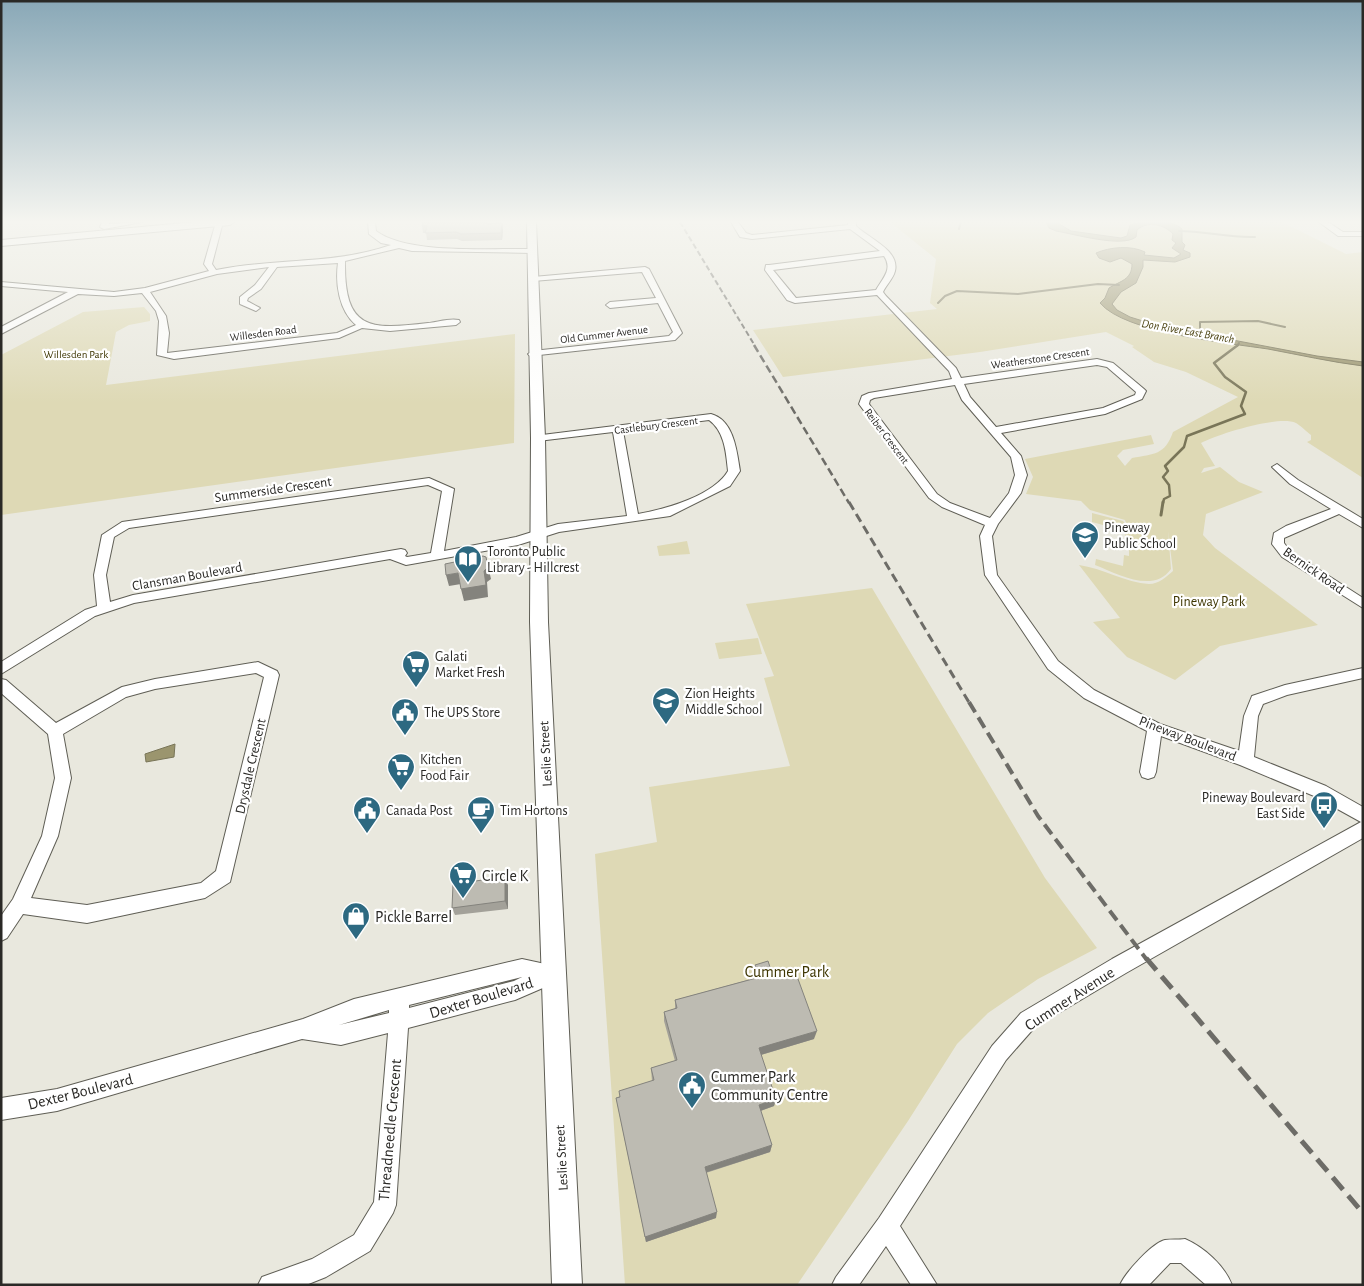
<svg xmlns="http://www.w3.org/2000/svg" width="1364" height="1286" viewBox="0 0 1364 1286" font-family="'Alegreya Sans',sans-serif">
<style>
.green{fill:#ded9b5}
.water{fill:#9b956e;stroke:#797558}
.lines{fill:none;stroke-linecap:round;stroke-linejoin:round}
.stream-far2{stroke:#797558;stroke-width:2}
.stream-far1{stroke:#797558;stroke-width:2.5}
.stream{stroke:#797558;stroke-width:3}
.minor-casing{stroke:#5f5e55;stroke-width:2}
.major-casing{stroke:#5f5e55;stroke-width:2}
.minor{fill:#fff;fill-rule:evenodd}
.major{fill:#fff;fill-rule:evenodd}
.rail-far4{stroke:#6d6c67;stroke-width:2;stroke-dasharray:5.5 3;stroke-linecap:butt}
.rail-far3{stroke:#6d6c67;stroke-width:2.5;stroke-dasharray:8 4;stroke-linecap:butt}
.rail-far2{stroke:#6d6c67;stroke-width:3;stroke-dasharray:9 5;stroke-linecap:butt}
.rail-far1{stroke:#6d6c67;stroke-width:4;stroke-dasharray:12 6;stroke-linecap:butt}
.rail{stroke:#6d6c67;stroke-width:5;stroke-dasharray:16 8;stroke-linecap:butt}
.wall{fill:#a3a199}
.shaded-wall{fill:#84837d}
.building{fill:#bdbbb2;stroke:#84837d}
.labels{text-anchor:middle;stroke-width:4.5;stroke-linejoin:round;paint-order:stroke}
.far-street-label{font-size:11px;fill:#2a2926;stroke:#fff}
.far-park-label{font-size:11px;fill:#3e3602;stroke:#fff}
.far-water-label{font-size:12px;font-style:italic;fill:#4f4717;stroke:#fff}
.street-label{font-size:14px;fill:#2a2926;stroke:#fff}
.poi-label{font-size:14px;fill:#2a2926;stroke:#fff;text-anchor:start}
.park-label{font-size:14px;fill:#3e3602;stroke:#fff}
.near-poi-label{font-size:16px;fill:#2a2926;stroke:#fff;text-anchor:start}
.near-park-label{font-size:16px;fill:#3e3602;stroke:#fff}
.near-street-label{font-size:16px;fill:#2a2926;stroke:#fff}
</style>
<rect width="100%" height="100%" fill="#e9e8de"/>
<path class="green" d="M890 222H1282L1346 254 1363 252V478L1307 442 1311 440V435C1307 432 1301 426 1296 423 1278 415 1218 434 1201 443L1215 466 1204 468 1201 473 1220 467 1239 482 1263 492 1206 514 1203 535 1215 548 1318 625 1220 646 1175 680 1127 657 1093 622 1120 618 1079 565C1102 568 1126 583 1149 584 1159 584 1166 577 1173 571L1168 531 1171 569C1153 594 1118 574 1095 565L1096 559 1123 566 1124 555 1129 556V542L1125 540V531L1092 522V513L1123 521 1127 526 1125 520 1090 510 1081 501 1026 494 1033 477 1025 459 1151 435 1154 444 1123 450 1117 456 1125 466 1132 458C1154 454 1165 455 1173 432L1238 397 1186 372 1154 362 1132 347 1134 346 1106 332 980 352 783 377 753 330 937 309 930 303 936 259Z
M144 307 150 314V321L129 325 116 332 106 385 515 334 514 443 1 515V355L83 312Z
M687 541 690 554 659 556 657 546Z
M872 588 1045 878 1097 948 1038 979 988 1013 957 1044 908 1121 797 1285H625L595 854 657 842 649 787 790 766 764 678 774 676 746 604Z
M758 638 762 654 719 659 715 643Z"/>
<path class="water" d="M1046 222H1056L1071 231 1121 238 1127 236 1130 225C1145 221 1170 218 1182 229V242L1185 245 1183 250 1190 253V257L1175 262 1143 260V267L1136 283 1121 292 1112 304 1117 310 1130 317 1159 326 1317 356 1363 362V366C1331 362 1300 355 1268 349 1228 343 1125 333 1100 303L1105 298 1109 288C1120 281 1132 280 1132 264L1121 258 1110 262 1099 258 1096 253C1110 247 1131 245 1145 252L1144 255 1174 258 1181 254 1172 248 1176 243 1172 240 1173 234C1165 225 1148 220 1137 230L1136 237C1122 248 1074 234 1056 231L1049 228Z
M175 744 174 757 146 762 145 754Z"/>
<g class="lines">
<path class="stream-far2" d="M959 229 961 222
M1179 231C1205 231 1229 238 1255 237
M938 303 945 296 957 291 1018 294 1098 284 1119 285
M1200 336V322L1258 321 1285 327
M1237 346 1239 343"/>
<path class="stream-far1" d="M1163 503 1164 499 1170 496 1169 485 1163 477 1168 471 1165 466 1184 447 1187 436 1245 414 1241 406 1246 392 1225 377 1214 363 1238 345"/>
<path class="stream" d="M1161 515 1163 502"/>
<g class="minor-casing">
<path id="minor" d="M102 222H109V224L142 222 104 229 100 227Z
M216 222H223L212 264 216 270C274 258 334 265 391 245L381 243 369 234 368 222H375L376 231C408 255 491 248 533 249L537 251 533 253 412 251 399 248 345 261C344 330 369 330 428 323 438 322 449 318 459 320L460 322 456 325 390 331 362 328 339 338 174 359 157 355 159 321 156 311 142 293 114 296 78 294 1 334V327L68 292 1 286V282L114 292 145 288 209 271 204 264ZM338 263C335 283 339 311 356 325L337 333 167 353 169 333 166 316 150 292 217 274 269 267 255 285 240 297V304L256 311 260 308 247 301 248 298 261 289 277 267Z
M731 222H738L746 233 752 235 848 225V222H856V226C868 238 900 250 895 271 893 279 886 285 883 292L886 296 956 368 961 378 1097 359 1113 363 1144 389 1146 391 1142 399 1105 414 1001 433 1021 456 1027 475 1021 493 998 524 992 536 997 575 1058 661 1094 690 1160 724 1239 751 1244 716 1252 696 1285 685 1363 668V678L1287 695 1263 704 1258 716 1254 757 1326 786 1363 807V838L1126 973 1035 1027 1006 1060 900 1226 937 1285H911L886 1246 859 1285H832L836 1277 879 1218 992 1046 1021 1013 1112 959 1361 822 1314 796 1240 765 1161 736 1156 772 1154 777 1148 779 1142 777 1140 772 1147 731 1084 698 1048 669 985 575 980 536 985 525 942 507 929 498 859 404 862 396 869 393 952 379 949 371 877 295 795 303 787 300 765 270 766 265H769L880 251 850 229 752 239 740 237ZM884 256C893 269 883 278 876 290L796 298 773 270ZM1097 365 1107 367 1136 392 1135 395 1103 408 996 427 970 397 964 384ZM955 385 962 400 1011 457 1015 475 1009 493 990 518 950 503 937 494 869 404 870 400 874 398Z
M1319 222H1328L1343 232H1363V236H1338Z
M645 267 649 269 682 333 675 340 530 356 528 354 533 351 669 336 673 332 658 303 610 308 606 305 610 302 656 298 642 272 533 281 529 279 533 277Z
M711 414C734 420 737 452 740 471L730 486 670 516 559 532 518 545 406 565 390 559 134 603 95 616 1 674V662L85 610 97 606 94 575 102 535 122 522 429 478 454 489 444 551 516 537 558 524 627 516 613 432 538 441 534 440V436ZM709 420C725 432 726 453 728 471 713 496 666 509 638 514L623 431ZM428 485 442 491 431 553 407 557 405 556 407 553 405 550 401 549 133 595 110 602 106 575 114 537 129 528Z
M1277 464 1298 480 1363 519V528L1339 514 1284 538V543L1290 551 1363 598V608L1282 557 1272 544 1274 533 1286 526 1331 509 1290 484 1272 467Z
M258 662 277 671 279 675 230 882 205 898 87 923 23 914 7 938 1 941V916L13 899 42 836 55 778 48 734 1 693V679L6 680 56 723 122 687 155 679ZM256 673 264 677 216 871 201 883 87 905 31 898 58 836 71 778 63 734 126 697 155 689Z
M522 959 559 967 562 974 559 981 515 1000 408 1028 396 1205 393 1213 370 1251 326 1277 306 1285H258L262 1277 312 1259 354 1235 374 1202 388 1033 341 1045 302 1039 57 1111 1 1120V1098L57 1089 303 1019 354 999ZM522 977 514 981 409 1008V1005ZM389 1010V1013L339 1025Z
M1185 1239C1205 1248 1224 1265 1232 1285H1206L1181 1263H1170L1149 1285H1120C1125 1273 1152 1243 1165 1240 1171 1239 1179 1240 1185 1239Z"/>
</g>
<g class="major-casing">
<path id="major" d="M195 222H234L230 225 1 246V240Z
M527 222H536L545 438 548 622 582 1285H552L530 622 531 438Z"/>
</g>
<use href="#minor" class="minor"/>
<use href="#major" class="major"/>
<path class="rail-far4" d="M680 222 755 346"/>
<path class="rail-far3" d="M754 345 849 503"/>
<path class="rail-far2" d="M849 502 970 704"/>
<path class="rail-far1" d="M969 702 1038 816 1147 960"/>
<path class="rail" d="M1146 958 1363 1213"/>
</g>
<path class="wall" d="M423 222H488V224L502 223 503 230 502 240 462 241 457 239 427 240 426 233H423L422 226Z
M508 885V909L455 915 452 908Z
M755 965 772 973 814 1039 761 1055 776 1099 774 1106 761 1111 772 1145 770 1152 706 1173 716 1218 646 1242 616 1098 652 1081 651 1068 675 1061 664 1021V1012L675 1009V1000L755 978 754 974Z"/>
<path class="shaded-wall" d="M502 223 503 230 502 240 501 233Z
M486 557 491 579 487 582 488 597 464 601 461 589 484 571Z
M458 573 461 584 449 586 446 575Z
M505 877 508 885V909L505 901Z
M817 1031 814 1039 757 1056 759 1048Z
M776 1099 774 1106 757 1112 759 1105Z
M772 1145 770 1152 704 1173 705 1167Z
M717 1212 716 1218 646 1242 645 1237Z"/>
<path class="building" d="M423 222H487V224L502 223 501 233 461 234 456 232 425 233 427 226H422Z
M483 556 486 557 488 567 484 571 486 585 461 589 458 573 446 575 445 564Z
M505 877V901L452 908 453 884Z
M768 961 772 973 794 968 817 1031 759 1048 776 1099 759 1105 772 1145 705 1167 717 1212 645 1237 616 1098 620 1097 619 1091 654 1080 651 1068 677 1060 664 1012 677 1008 675 1000 760 977 755 965Z"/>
<linearGradient id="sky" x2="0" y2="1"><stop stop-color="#89a8b7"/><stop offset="0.55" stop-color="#f5f5f0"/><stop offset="1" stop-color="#f5f5f0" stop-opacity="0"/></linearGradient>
<rect width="1364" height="403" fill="url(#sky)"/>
<defs>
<g id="school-pin" transform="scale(1.4375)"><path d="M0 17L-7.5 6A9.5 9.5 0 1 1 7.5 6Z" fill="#2d6981" stroke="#fff"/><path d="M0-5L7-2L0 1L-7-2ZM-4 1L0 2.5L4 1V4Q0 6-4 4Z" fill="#fff"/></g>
<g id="library-pin" transform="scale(1.4375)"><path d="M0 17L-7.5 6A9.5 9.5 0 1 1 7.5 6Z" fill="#2d6981" stroke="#fff"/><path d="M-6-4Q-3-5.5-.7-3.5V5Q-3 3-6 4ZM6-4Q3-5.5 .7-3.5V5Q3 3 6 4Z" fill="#fff"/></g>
<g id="supermarket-pin" transform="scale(1.4375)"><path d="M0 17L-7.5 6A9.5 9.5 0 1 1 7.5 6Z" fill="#2d6981" stroke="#fff"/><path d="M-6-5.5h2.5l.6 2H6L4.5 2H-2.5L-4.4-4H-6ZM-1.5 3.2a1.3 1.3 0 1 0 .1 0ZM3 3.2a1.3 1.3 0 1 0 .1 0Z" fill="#fff"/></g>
<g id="civic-pin" transform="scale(1.4375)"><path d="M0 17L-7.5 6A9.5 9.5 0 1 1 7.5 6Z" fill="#2d6981" stroke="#fff"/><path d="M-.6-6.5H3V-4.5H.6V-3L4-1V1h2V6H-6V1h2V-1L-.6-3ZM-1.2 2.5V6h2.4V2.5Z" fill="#fff"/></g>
<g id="bus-pin" transform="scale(1.4375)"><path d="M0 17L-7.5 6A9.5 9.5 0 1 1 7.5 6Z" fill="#2d6981" stroke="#fff"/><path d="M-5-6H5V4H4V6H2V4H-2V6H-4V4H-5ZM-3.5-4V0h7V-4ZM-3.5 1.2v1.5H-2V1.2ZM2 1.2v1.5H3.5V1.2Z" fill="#fff"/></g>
<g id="cafe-pin" transform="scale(1.4375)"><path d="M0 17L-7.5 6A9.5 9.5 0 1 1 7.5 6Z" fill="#2d6981" stroke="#fff"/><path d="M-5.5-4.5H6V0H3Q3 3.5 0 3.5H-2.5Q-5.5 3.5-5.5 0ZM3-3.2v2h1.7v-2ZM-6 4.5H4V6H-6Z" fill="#fff"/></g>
<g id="shop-pin" transform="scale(1.4375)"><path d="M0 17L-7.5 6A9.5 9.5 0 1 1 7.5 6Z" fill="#2d6981" stroke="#fff"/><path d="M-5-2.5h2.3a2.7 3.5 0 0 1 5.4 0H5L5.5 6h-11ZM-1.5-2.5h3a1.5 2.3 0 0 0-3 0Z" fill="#fff"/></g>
</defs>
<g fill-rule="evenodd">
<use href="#school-pin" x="1085" y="535"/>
<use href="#library-pin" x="468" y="559"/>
<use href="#supermarket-pin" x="416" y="664"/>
<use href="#school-pin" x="666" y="701"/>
<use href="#civic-pin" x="405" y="712"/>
<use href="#supermarket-pin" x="401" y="767"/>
<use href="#bus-pin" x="1324" y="805"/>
<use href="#civic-pin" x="367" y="810"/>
<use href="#cafe-pin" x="481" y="810"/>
<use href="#supermarket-pin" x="463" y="875"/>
<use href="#shop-pin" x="356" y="916"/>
<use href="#civic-pin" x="692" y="1085"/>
</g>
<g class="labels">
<g class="far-street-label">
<text transform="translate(263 333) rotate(-7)" y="4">Willesden Road</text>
<text transform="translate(604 334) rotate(-7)" y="4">Old Cummer Avenue</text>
<text transform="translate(1040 358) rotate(-8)" y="4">Weatherstone Crescent</text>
<text transform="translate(656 425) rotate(-7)" y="4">Castlebury Crescent</text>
<text transform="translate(887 436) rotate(53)" y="4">Reiber Crescent</text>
</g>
<g class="far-park-label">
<text x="76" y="358">Willesden Park</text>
</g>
<g class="far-water-label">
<text transform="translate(1188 331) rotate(10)" y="4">Don River East Branch</text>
</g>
<g class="street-label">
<text transform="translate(273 489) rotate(-8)" y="5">Summerside Crescent</text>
<text transform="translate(1314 570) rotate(35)" y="5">Bernick Road</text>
<text transform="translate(187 576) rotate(-10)" y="5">Clansman Boulevard</text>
<text transform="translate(1188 738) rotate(21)" y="5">Pineway Boulevard</text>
<text transform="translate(545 754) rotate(-93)" y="5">Leslie Street</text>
<text transform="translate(250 766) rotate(-77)" y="5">Drysdale Crescent</text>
<text transform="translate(561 1158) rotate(-93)" y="5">Leslie Street</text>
</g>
<g class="poi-label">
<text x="1104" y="532">Pineway<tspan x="1104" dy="16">Public School</tspan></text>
<text x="487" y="556">Toronto Public<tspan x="487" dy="16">Library - Hillcrest</tspan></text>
<text x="435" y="661">Galati<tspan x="435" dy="16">Market Fresh</tspan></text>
<text x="685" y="698">Zion Heights<tspan x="685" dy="16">Middle School</tspan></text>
<text x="424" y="717">The UPS Store</text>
<text x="420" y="764">Kitchen<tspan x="420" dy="16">Food Fair</tspan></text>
<text x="1305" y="802" text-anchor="end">Pineway Boulevard<tspan x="1305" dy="16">East Side</tspan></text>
<text x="386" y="815">Canada Post</text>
<text x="500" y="815">Tim Hortons</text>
</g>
<g class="park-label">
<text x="1209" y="606">Pineway Park</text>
</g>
<g class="near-poi-label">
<text x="482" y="881">Circle K</text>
<text x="375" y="922">Pickle Barrel</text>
<text x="711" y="1082">Cummer Park<tspan x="711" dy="18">Community Centre</tspan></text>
</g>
<g class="near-park-label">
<text x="787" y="977">Cummer Park</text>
</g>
<g class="near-street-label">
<text transform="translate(481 997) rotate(-17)" y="6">Dexter Boulevard</text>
<text transform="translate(1069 998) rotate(-33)" y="6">Cummer Avenue</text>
<text transform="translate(80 1091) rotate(-14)" y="6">Dexter Boulevard</text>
<text transform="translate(389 1130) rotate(-85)" y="6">Threadneedle Crescent</text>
</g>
</g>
<rect width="1364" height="1286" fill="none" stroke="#2a2926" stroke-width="5"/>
</svg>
